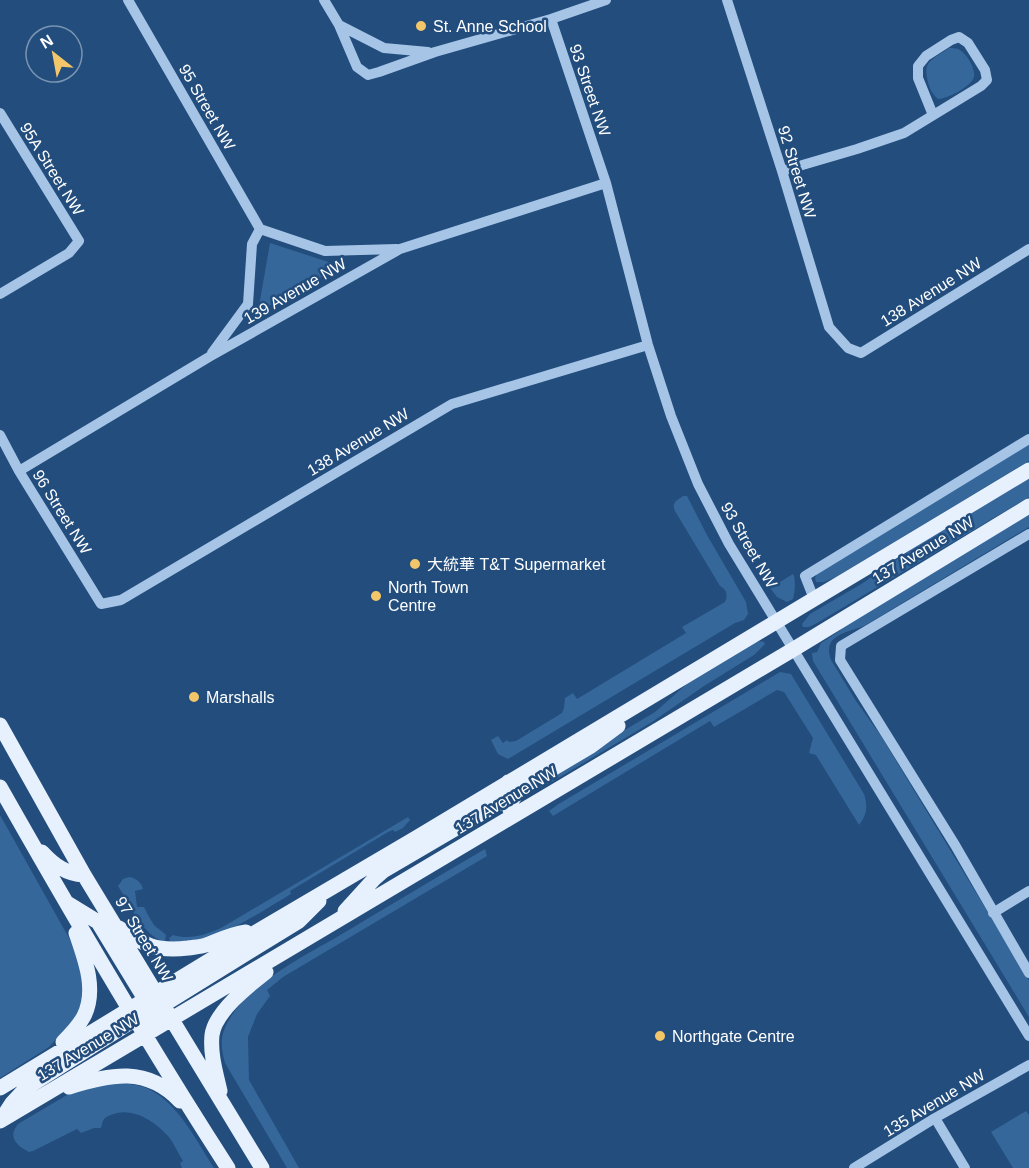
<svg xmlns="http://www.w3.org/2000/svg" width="1029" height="1168" viewBox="0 0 1029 1168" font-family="Helvetica,'Noto Sans SC',sans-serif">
<rect width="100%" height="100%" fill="#224d7d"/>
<path fill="#35679b" d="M949,48C952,48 956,48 958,49C966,52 976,69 974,77C972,86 947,99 938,99C932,93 930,90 928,82C922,60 933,60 949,48Z
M270,243L341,266L258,312Z
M1029,444V461L834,578L824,582H816L815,578L817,574Z
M1029,477V497L817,623L809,627H803L802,624L810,614L863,583L923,541Z
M683,496H687L707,535L746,602L748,614L744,620L735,623L508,759L498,754L491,740L498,736L503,743L507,740L509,742L516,741L562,713L564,708L565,698L573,693L577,699L686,633L682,627L725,602C728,595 727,590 720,586L675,511C671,503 677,500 683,496Z
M1029,513V527L864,626C846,633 822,635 831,660L856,701L881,736L1029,980V1017L813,661L812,653L817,652L821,643L841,630L839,627Z
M793,574C796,578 795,593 793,599L787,602L777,597L770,588Z
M760,641L764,642L765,644L754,655L704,686L652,722L550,783L542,787L530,789L531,786L655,712L688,683L751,644Z
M780,672L791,674L864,794C868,806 867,815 859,825L816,755L809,753L813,738L784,692L777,690L714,727L710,721L553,816L549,811L557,805Z
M0,815L78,954L84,999L79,1014L49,1047L0,1078Z
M408,817L410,820L403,828L395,832L393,830L388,832L290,891L291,894C264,910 236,929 205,939C195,942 183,943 172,946L169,938L173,935C190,940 205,935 221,928Z
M485,849L487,856L283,977L267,990L270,996L257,1014L248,1037L249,1080L299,1168H287L225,1063C219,1041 221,1031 234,1012C258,978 308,954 342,934C390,905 437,877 485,849Z
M129,877C136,878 141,882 143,889L135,891L137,907H144C147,913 150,919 154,925C158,929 162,931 166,935L165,942C143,936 130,905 118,886L123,879Z
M111,1081C122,1083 133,1084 144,1087C177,1100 195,1139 214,1168H182L180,1163L183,1161C178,1153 174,1143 168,1136C155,1122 136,1109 117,1113C113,1114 107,1116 104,1119C102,1122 102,1125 101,1128H94L81,1133L77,1129L33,1151L29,1152C17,1146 7,1137 18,1124L72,1092Z
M1026,1111L1029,1115V1168H1013L991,1132Z"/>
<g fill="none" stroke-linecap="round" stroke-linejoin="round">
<path stroke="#a6c5e6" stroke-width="10" d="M128,0L260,229L325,251L397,249
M324,0L339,25L357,67L368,75L379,72L435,52L551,19L606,0
M727,0L782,171L829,327L848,348L861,353L1029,249
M551,19L606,183L648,345L671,416L698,484L729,544L1029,1036
M339,25L384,48L428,52
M0,113L79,241L69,253L0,294
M782,171L857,149L904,133L981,86L987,80L985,70L968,43L959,37L951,40L926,56L918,66V78L933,115
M212,353L248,304L252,244L260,229
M0,435L19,471L101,604L121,600L452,404L648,345
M19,471L209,357L400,249L606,183
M1029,534L841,646L840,660L955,845L1029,973
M814,599L805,576L1029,439
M993,913L1029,891
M935,1118L965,1168
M854,1168L935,1118L1029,1065"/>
<path stroke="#e7f0fd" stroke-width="15" d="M0,725L84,875L262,1168
M0,787C73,916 148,1044 228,1168
M510,810C509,801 516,794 522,787L591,746L618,726
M42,852C54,865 66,874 84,875
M67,903L98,922L145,999L150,1006
M345,911L375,878L383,871L499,803L506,794L508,782
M119,928C144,945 156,952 188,948C194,947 200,947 206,945C219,940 232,934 246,932
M145,1034L152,1018L163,1005L299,921L319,901
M63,1042C70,1035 79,1026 84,1016C97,990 85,959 76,933
M69,1087C110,1074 147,1066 180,1101
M0,1088L258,931L416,838L1029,470
M220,1091C216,1073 210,1054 212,1035C215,1012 248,986 266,972
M3,1117L12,1103L25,1089L142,1015
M0,1121L794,649L1029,506"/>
</g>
<g fill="#f2c669" stroke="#224d7d" stroke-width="2">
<circle cx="421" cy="26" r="6"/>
<circle cx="415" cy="564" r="6"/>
<circle cx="376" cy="596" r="6"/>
<circle cx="194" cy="697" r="6"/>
<circle cx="660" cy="1036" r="6"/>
</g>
<g text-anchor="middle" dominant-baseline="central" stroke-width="5" stroke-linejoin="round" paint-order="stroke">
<g font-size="16" fill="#fff" stroke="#224d7d" text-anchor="start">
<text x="433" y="26">St. Anne School</text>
<text x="427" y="564">大統華 T&amp;T Supermarket</text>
<text x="388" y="587">North Town<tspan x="388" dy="18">Centre</tspan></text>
<text x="206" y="697">Marshalls</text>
<text x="672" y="1036">Northgate Centre</text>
</g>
<g font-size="16" fill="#fff" stroke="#224d7d">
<text transform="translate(590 90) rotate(71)">93 Street NW</text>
<text transform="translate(207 107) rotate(60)">95 Street NW</text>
<text transform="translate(52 169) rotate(58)">95A Street NW</text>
<text transform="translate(797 172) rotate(73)">92 Street NW</text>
<text transform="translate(295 291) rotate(-30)">139 Avenue NW</text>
<text transform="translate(931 292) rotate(-32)">138 Avenue NW</text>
<text transform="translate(358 442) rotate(-31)">138 Avenue NW</text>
<text transform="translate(62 512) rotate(58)">96 Street NW</text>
<text transform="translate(749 545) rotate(60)">93 Street NW</text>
<text transform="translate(923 550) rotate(-31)">137 Avenue NW</text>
<text transform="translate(506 800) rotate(-31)">137 Avenue NW</text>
<text transform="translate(144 939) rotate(59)">97 Street NW</text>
<text transform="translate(88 1047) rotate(-31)">137 Avenue NW</text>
<text transform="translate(934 1103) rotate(-31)">135 Avenue NW</text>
</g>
</g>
<g transform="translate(54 54) rotate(329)"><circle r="28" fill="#224d7d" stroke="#7a94b1" stroke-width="1.5"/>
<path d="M0-4.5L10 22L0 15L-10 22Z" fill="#f2c669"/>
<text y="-9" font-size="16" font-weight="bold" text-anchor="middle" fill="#ffffff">N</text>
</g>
</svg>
